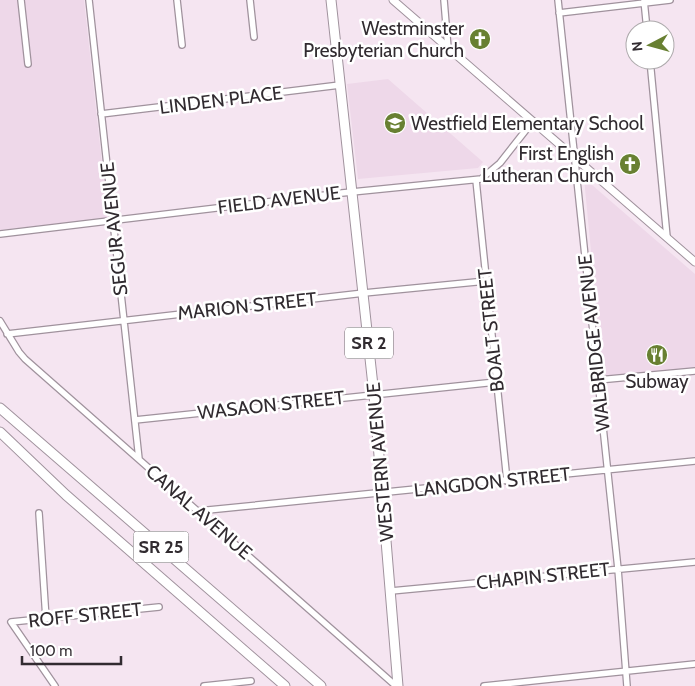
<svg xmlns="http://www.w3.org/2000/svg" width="695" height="686" viewBox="0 0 695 686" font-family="Cabin,sans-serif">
<rect width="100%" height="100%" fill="#f5e5f1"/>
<path fill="#eed8e9" d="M0,0H84L108,218L0,230Z
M388,79L483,162L478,168L358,179L347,84Z
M584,178L695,274V368L603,377Z"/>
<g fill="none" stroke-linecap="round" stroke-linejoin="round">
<g stroke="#a0929d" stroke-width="8">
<path id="minor" d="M21,0L28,64
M89,0L139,459
M177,0L182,45
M250,0L254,37
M444,0L448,48
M558,0L618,569L627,686
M644,0L647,30
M559,13L670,0
M650,60L667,237
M101,114L340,85
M476,180L507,481
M0,234L342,193L481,179L500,163L533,121
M0,321L19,352L25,359L396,686
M7,334L364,293L486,281
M598,380L695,371
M135,420L496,382
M198,511L695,461
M39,513L46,619
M391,591L695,562
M55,686L11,622L159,607
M204,686L251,681
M484,686L695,664"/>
</g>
<g stroke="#a0929d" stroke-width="9">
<path id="tertiary" d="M393,0L695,262"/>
</g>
<g stroke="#a0929d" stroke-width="11">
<path id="primary" d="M331,0L374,395L398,686"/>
</g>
<g stroke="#a0929d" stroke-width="11">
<path id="trunk" d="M0,408L321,686
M0,432L66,495L285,686"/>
</g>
<use href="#minor" stroke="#fff" stroke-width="5.5"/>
<use href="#tertiary" stroke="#fff" stroke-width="7"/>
<use href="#primary" stroke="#fff" stroke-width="9"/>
<use href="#trunk" stroke="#fff" stroke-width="9"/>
</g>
<defs>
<g id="church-disc" transform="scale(1.125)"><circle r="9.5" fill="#688032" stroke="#fff"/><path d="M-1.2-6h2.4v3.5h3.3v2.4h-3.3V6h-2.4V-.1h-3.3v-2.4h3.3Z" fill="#fff"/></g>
<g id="school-disc" transform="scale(1.125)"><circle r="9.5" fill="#688032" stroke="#fff"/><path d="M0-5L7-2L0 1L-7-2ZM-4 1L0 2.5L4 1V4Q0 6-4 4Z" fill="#fff"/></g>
<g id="restaurant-disc" transform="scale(1.125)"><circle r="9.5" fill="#688032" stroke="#fff"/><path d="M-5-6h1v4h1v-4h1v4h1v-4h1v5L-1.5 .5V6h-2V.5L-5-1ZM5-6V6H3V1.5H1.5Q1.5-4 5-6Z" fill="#fff"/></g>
</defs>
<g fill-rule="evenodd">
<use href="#church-disc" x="480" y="39"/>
<use href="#school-disc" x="395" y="123"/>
<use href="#church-disc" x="630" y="164"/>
<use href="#restaurant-disc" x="657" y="355"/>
</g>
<g text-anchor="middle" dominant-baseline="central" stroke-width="5" stroke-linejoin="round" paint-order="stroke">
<g fill="#fff" stroke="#6f6b6e" stroke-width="1">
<rect x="345" y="327.5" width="48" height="31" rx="4"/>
<rect x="133.5" y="531.5" width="55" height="31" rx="4"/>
</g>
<g font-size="18" font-weight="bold" fill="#312b30">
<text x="369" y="343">SR 2</text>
<text x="161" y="547">SR 25</text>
</g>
<g font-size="19" fill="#312b30" stroke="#fff" text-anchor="end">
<text x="464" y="28">Westminster<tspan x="464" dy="22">Presbyterian Church</tspan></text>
<text x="411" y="123" text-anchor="start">Westfield Elementary School</text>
<text x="614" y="153">First English<tspan x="614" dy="22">Lutheran Church</tspan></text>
<text x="657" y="381" text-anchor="middle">Subway</text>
</g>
<g font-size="19" fill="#312b30" stroke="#fff">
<text transform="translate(221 100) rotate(-7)">LINDEN PLACE</text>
<text transform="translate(279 200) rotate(-7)">FIELD AVENUE</text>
<text transform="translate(114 229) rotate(-96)">SEGUR AVENUE</text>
<text transform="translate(247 306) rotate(-6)">MARION STREET</text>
<text transform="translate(491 330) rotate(-96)">BOALT STREET</text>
<text transform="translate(594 343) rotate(-96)">WALBRIDGE AVENUE</text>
<text transform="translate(271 405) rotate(-6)">WASAON STREET</text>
<text transform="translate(380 462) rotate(-95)">WESTERN AVENUE</text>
<text transform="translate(492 482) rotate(-6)">LANGDON STREET</text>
<text transform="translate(199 512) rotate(41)">CANAL AVENUE</text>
<text transform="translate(543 576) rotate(-6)">CHAPIN STREET</text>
<text transform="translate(85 615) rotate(-6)">ROFF STREET</text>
</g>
</g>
<g transform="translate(650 45) rotate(264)"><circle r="24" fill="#ffffff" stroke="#adaaac"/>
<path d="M0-4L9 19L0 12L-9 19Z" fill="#688032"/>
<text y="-8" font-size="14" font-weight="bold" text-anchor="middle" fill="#312b30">N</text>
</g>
<path d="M22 656v8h99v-8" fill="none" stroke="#312b30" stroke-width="2.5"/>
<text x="30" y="656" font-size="15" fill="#312b30" stroke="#ffffff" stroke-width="4" paint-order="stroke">100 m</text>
</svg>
